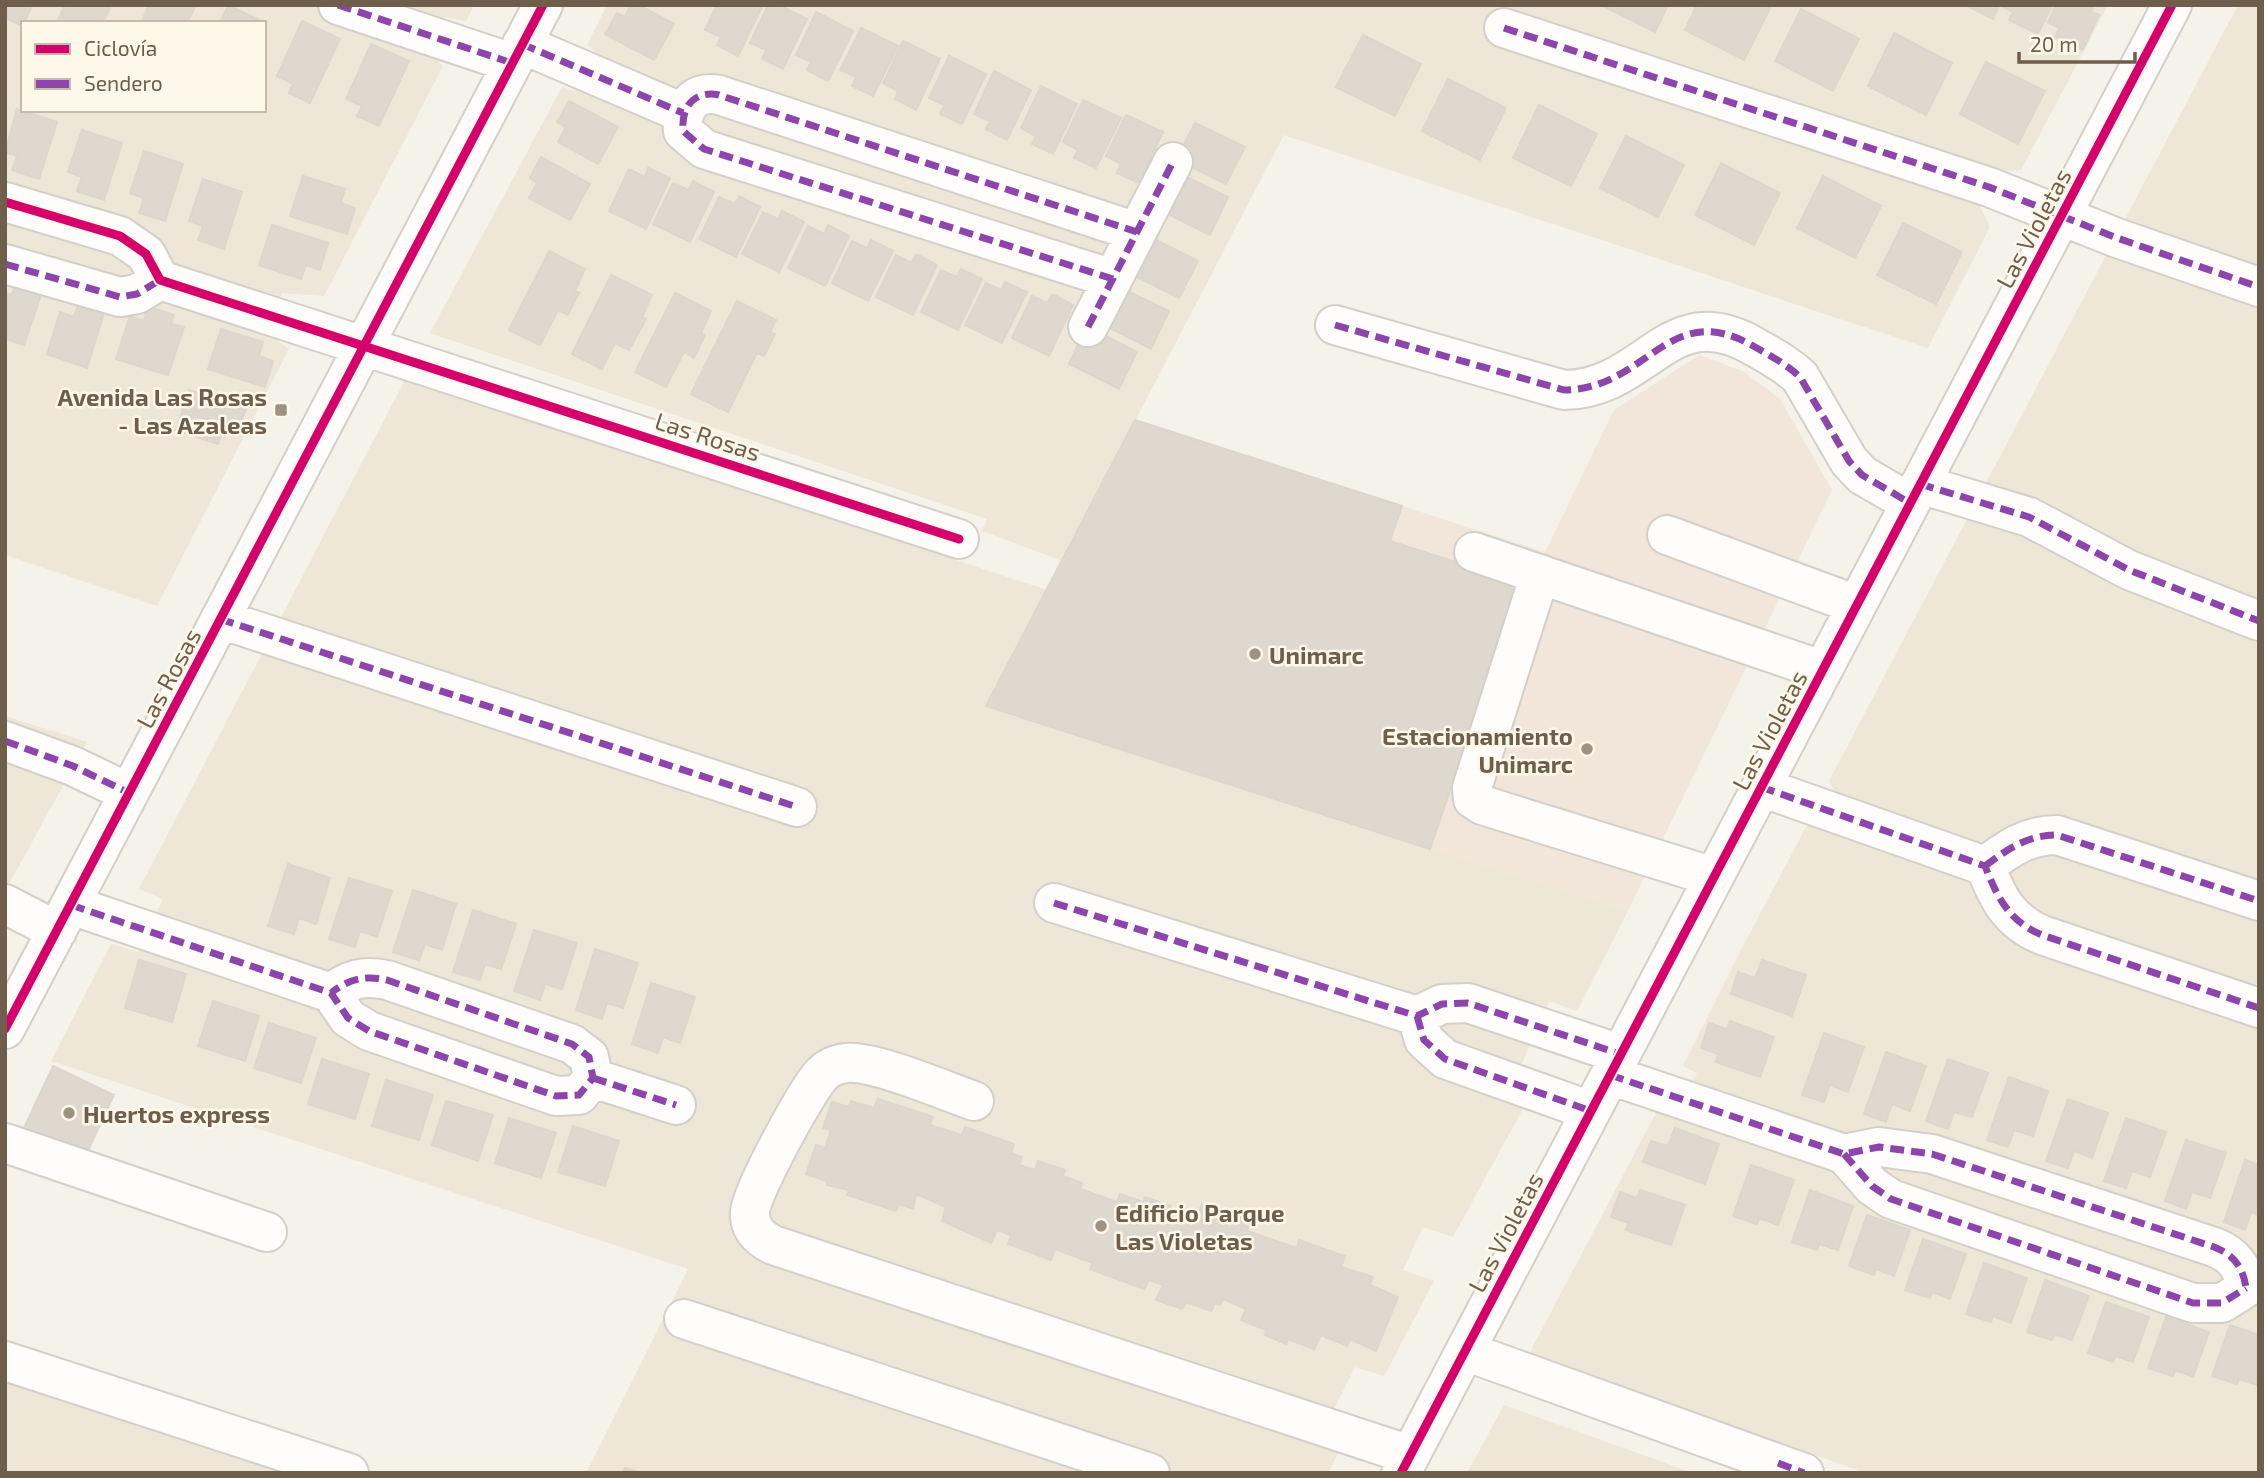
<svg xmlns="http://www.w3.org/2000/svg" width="2264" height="1478" viewBox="0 0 2264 1478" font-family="'Exo 2',sans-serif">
<rect width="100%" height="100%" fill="#f5f2e9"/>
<path fill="#eee6d7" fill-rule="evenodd" d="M5,5H474L466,21L445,17L434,37L428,52L443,66L324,296L282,293L264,331L289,349L157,606L5,555ZM23,23H264V110H23Z
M607,5H2108L2021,170L1997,171L1980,207L1990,227L1928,348L1284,135L1062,561L982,531L987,519L430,333L562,87L574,91L595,51L587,45Z
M2238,5H2259V1473H1866L1529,1354L1657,1111L1685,1100L1697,1073L1683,1066L1742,948L1807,825L1824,820L1836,793L1829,781Z
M406,378L1047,590L986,706L1628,911L1577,1011L1549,1001L1513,1085L1525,1105L1453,1237L1423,1227L1403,1270L1434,1281L1384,1376L1355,1367L1325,1427L1341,1447L1328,1473H586L688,1269L51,1061L111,944L139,952L163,899L139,889Z
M5,716L87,742L9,884L5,883Z
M5,1381L294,1473H5Z
M1504,1405L1693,1473H1467Z"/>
<path fill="#f2e6da" d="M1699,355L1743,371L1780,399L1832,490L1628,911L986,707L1135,420L1545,552L1614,410Z"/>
<path fill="#ded8cf" stroke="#ddd6cc" stroke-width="2" d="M5,5H32L23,26L5,18Z
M65,5H111L103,23H63L58,20Z
M149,5H196L187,23H141Z
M228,5L266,23L264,27V23H220Z
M631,5H639L674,24L654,60L605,34L617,13L625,17Z
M717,5H763L738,56L717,45L721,37L705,30Z
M768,5H779L807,19L783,69L762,59L766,50L750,43Z
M1601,5H1668L1655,32Z
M1697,5H1764L1770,8L1744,60L1685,30Z
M1966,5H1999L1993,19Z
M2052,5L2038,34L2009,20L2013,12L2001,6Z
M2056,5H2094L2091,12L2099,15L2083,50L2055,37L2059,28L2048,22Z
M1801,9L1859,39L1833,91L1775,61Z
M816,12L853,31L828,81L807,70L811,62L796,55Z
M302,21L340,39L310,103L289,93L293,84L277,76Z
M861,28L898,46L873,96L852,86L856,77L840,70Z
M1894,33L1952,63L1926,115L1868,86Z
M1363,35L1421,64L1395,116L1336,87Z
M903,41L940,59L916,110L895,99L898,91L883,83Z
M371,44L409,61L379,126L357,116L362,106L346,99Z
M949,56L986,74L962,124L940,114L944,105L929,98Z
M1986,62L2045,91L2018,144L1960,114Z
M994,71L1031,90L1007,140L986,129L990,121L974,114Z
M1448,79L1506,108L1480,160L1422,131Z
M1041,86L1077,104L1053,154L1032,144L1036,136L1021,128Z
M1083,100L1121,118L1096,168L1074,158L1078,150L1063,142Z
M569,101L618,127L598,164L558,142L566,127L557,122Z
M1539,105L1597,134L1571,186L1513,158Z
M17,109L57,122L39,179L12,170L17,156L5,152Z
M1126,115L1163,132L1139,183L1117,173L1121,164L1106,156Z
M1195,123L1245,147L1226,184L1185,164L1192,148L1184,144Z
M82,130L122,143L104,200L77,191L82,177L68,172Z
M1626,136L1684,165L1658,217L1600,188Z
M144,151L183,164L165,221L139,213L144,198L130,193Z
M541,157L590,184L570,220L529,198L537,183L530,178Z
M1721,163L1780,193L1754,245L1695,215Z
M648,168L670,178L646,229L609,211L629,169L645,177Z
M1178,173L1228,197L1210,235L1168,214L1176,199Z
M303,176L345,189L341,203L355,208L347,234L290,216Z
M1823,176L1881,206L1855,258L1797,228Z
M203,179L242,192L224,249L198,240L203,226L189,221Z
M693,181L714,192L690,242L653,224L673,183L689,190Z
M739,196L760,207L736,257L699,239L719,197L735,204Z
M782,211L804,222L779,272L742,254L763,212L778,219Z
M1903,223L1962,252L1936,304L1877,275Z
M272,225L328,243L320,270L306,265L301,279L259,265Z
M828,225L849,236L825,286L788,268L808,226L824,234Z
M871,240L893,251L868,301L832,283L852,241L867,248Z
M1156,240L1198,261L1179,298L1129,273L1140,251L1148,256Z
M549,251L585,269L575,291L579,293L568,315L558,310L540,345L509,330Z
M916,254L937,265L913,315L876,297L896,255L911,263Z
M961,269L982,279L958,330L921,312L941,270L957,277Z
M611,275L652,295L642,317L646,319L629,350L615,343L602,369L572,354Z
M16,280L43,289L24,345L5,339V293L12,295Z
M1005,282L1027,292L1002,343L965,325L986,283L1001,290Z
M1127,291L1169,311L1151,349L1100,323Z
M675,293L711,311L701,333L705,335L694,358L684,352L666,387L635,372Z
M1052,294L1073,305L1049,356L1012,338L1032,296L1047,303Z
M737,301L776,320L770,332L775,334L764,356L757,353L728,412L691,394Z
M79,302L105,310L87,368L47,354L60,312L74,317Z
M148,306L174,315L171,324L184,327L168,375L116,359L130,316L144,321Z
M221,329L263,342L259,356L273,361L265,387L208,369Z
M1096,331L1137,352L1119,389L1069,364L1079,342L1088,347Z
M189,390L246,408L237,434L223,430L218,444L176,430Z
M1135,420L1402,506L1390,541L1509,579L1515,601L1430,849L986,706Z
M288,864L330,878L316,924L299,918L294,934L268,926Z
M349,878L392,891L377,937L360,931L355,947L329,939Z
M413,890L456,904L442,950L425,944L419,960L393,952Z
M473,910L516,924L501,969L485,964L480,980L453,972Z
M534,930L577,943L562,989L545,984L540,1000L514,991Z
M595,949L638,963L623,1008L607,1003L602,1019L576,1010Z
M139,960L186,974L172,1022L125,1008Z
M1762,960L1806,975L1792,1016L1731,994L1738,972L1755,978Z
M651,983L695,997L680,1043L663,1037L658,1053L632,1044Z
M213,1001L259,1016L245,1061L198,1046Z
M1730,1021L1774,1037L1760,1077L1716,1062L1718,1054L1701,1048L1709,1023L1727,1029Z
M269,1023L316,1038L301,1083L254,1068Z
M1824,1033L1864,1047L1848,1092L1830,1085L1824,1102L1802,1095Z
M1886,1052L1926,1066L1910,1111L1892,1104L1886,1122L1864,1114Z
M322,1059L369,1074L355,1119L308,1104Z
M1948,1059L1988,1073L1972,1117L1954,1112L1948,1129L1926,1121Z
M53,1066L114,1095L84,1159L23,1130Z
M2009,1077L2048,1091L2033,1136L2014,1130L2008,1147L1987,1140Z
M386,1080L433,1095L419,1140L372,1126Z
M878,1099L933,1117L930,1125L962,1135L965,1127L1014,1144L1011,1153L1022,1157L1019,1165L1035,1170L1038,1161L1065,1170L1063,1176L1082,1183L1080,1189L1117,1202L1120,1194L1143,1202L1145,1197L1171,1206L1168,1214L1183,1220L1187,1209L1199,1213L1202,1204L1251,1221L1247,1231L1297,1248L1299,1240L1345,1256L1341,1267L1373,1277L1370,1285L1398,1297L1376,1351L1350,1339L1347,1346L1321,1335L1314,1349L1288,1339L1286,1344L1265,1335L1266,1330L1241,1320L1246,1309L1223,1299L1220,1305L1215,1303L1211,1311L1186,1302L1182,1309L1156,1300L1163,1285L1149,1280L1144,1289L1090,1269L1093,1263L1055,1249L1051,1260L1008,1244L1011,1235L997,1230L991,1243L942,1221L946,1207L916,1194L913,1209L899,1204L896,1211L847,1195L849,1190L827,1185V1181L806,1174L816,1145L825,1148L831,1130L823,1128L832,1102L849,1107L851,1101L874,1108Z
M2068,1099L2108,1113L2092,1158L2074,1151L2068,1168L2046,1161Z
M446,1101L493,1115L478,1161L432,1145Z
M509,1118L556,1133L541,1178L495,1163Z
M2126,1118L2166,1132L2150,1177L2132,1171L2126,1188L2104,1181Z
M573,1126L619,1141L605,1186L558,1172Z
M1675,1128L1719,1144L1705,1184L1643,1162L1651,1141L1668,1146Z
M2186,1140L2226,1153L2210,1198L2192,1192L2186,1209L2165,1201Z
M2245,1160L2259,1165V1215L2251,1212L2245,1230L2224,1222Z
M1751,1165L1794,1180L1778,1225L1759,1218L1757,1224L1733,1216Z
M1640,1190L1685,1205L1671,1245L1626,1230L1628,1223L1611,1217L1620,1192L1637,1198Z
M1810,1190L1853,1206L1838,1250L1819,1244L1817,1250L1792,1242Z
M1867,1215L1910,1230L1894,1276L1876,1269L1874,1275L1849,1266Z
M1923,1239L1966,1254L1950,1299L1932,1292L1930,1298L1905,1290Z
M1984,1263L2027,1278L2011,1323L1993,1316L1991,1322L1966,1314Z
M2045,1280L2089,1296L2072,1340L2054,1334L2052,1340L2027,1332Z
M2106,1302L2149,1317L2133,1362L2115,1356L2113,1362L2088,1353Z
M2166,1317L2209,1332L2193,1377L2175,1370L2173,1376L2148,1368Z
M2230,1325L2259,1335L2257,1385L2239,1379L2237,1384L2212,1376Z
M625,1468L642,1473H623Z"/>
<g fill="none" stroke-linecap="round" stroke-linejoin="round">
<g stroke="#d4cfc8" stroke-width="42">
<path id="minor" d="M338,5L512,63
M1504,28L1989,187L2117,238L2259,287
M522,44L683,113
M5,202L120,236L146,254L160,280L959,539
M5,264L120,297L137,294L160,280
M1113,279L704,149L683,131C681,107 694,90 719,95L1137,232
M1335,325L1564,390C1649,389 1668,296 1755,347C1771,356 1786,364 1800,377L1849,461L1862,475L1910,503
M1088,327L1173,162
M1920,484L2029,517L2129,570L2259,621
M1667,535L1857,605
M1474,552L1822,670
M1540,574L1472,788L1473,799L1482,805L1714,877
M220,619L797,807
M5,741L73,766L129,793
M1761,787L1985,866C1998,899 2009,921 2042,935L2259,1008
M1985,866C2008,849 2027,835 2057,835L2259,901
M1054,903L1417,1016L1442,1004L1468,1003L1620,1054
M5,904L57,931
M71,905L331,993L348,1018L369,1031L556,1096L579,1095L593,1078L589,1057L572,1044L387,980C364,975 349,979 331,993
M1417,1016L1424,1040L1445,1059L1591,1111
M5,1029L543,5
M1610,1075L1844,1154L1879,1147L1932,1154L2214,1247C2234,1255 2243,1267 2246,1288
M593,1078L676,1105
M974,1101C945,1091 874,1060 846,1063C837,1064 828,1068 822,1074C808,1088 750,1194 750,1212C749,1228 759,1238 773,1245L1410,1455
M5,1143L267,1232
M1844,1154L1872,1186L1891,1199L2193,1303H2222L2246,1288
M684,1319L1150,1473
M1465,1351L1804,1473
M5,1361L349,1473
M1401,1473L2172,5"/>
</g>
<use href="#minor" stroke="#fefdfc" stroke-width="38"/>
<path stroke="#8e44ad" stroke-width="7" stroke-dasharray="14 7" stroke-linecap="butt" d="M338,5L512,63
M1504,28L1989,187L2117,238L2259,287
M522,44L683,113
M5,264L120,297L137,294L160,280
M1113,279L704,149L683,131C681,107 694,90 719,95L1137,232
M1335,325L1564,390C1649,389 1668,296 1755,347C1771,356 1786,364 1800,377L1849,461L1862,475L1910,503
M1088,327L1173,162
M1920,484L2029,517L2129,570L2259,621
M220,619L797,807
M5,741L73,766L129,793
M1761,787L1985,866C1998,899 2009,921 2042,935L2259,1008
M1985,866C2008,849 2027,835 2057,835L2259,901
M1054,903L1417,1016L1442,1004L1468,1003L1620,1054
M71,905L331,993L348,1018L369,1031L556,1096L579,1095L593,1078L589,1057L572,1044L387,980C364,975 349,979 331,993
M1417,1016L1424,1040L1445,1059L1591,1111
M1610,1075L1844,1154L1879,1147L1932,1154L2214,1247C2234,1255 2243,1267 2246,1288
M593,1078L676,1105
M1844,1154L1872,1186L1891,1199L2193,1303H2222L2246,1288
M1778,1463L1804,1473"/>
<g stroke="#fdf8ea" stroke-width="13">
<path id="cycleway" d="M5,202L120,236L146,254L160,280L959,539
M5,1029L543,5
M1401,1473L2172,5"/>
</g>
<use href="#cycleway" stroke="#d6006c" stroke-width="9"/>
</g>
<g fill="#9f9283" stroke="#fdf8ea" stroke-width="2.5">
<rect x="274" y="403" width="14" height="14" rx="3.5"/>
<circle cx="1255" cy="654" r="7"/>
<circle cx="1587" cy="749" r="7"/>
<circle cx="69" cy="1113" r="7"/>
<circle cx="1101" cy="1226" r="7"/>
</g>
<g text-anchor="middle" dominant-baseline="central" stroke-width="5" stroke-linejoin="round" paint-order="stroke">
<g font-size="24" fill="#705e4c" stroke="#fdf8ea">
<text transform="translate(2033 228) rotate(-62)">Las Violetas</text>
<text transform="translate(708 436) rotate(18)">Las Rosas</text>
<text transform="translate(168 678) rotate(-62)">Las Rosas</text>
<text transform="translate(1769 730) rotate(-62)">Las Violetas</text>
<text transform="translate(1505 1232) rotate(-62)">Las Violetas</text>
</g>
<g font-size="24" font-weight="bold" fill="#705e4c" stroke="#fdf8ea" text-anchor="start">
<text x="267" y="396" text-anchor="end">Avenida Las Rosas<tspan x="267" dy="28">- Las Azaleas</tspan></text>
<text x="1269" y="654">Unimarc</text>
<text x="1573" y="735" text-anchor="end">Estacionamiento<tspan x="1573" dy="28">Unimarc</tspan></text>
<text x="83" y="1113">Huertos express</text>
<text x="1115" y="1212">Edificio Parque<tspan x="1115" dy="28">Las Violetas</tspan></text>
</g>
</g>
<rect width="2264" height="1478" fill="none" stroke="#705e4c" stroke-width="14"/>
<rect x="21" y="21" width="245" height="91" fill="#fdf8ea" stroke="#c5baab" stroke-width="2"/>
<rect x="35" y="44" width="35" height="10" fill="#d6006c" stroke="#c5baab" stroke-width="2"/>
<text x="84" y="56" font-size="21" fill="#705e4c">Ciclovía</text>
<rect x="35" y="79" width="35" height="10" fill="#8e44ad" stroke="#c5baab" stroke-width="2"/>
<text x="84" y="91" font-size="21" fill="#705e4c">Sendero</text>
<path d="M2019 52v10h116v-10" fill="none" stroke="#705e4c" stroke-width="3.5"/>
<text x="2030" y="52" font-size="21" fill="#705e4c" stroke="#fdf8ea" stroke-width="5" paint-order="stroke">20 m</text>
</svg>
